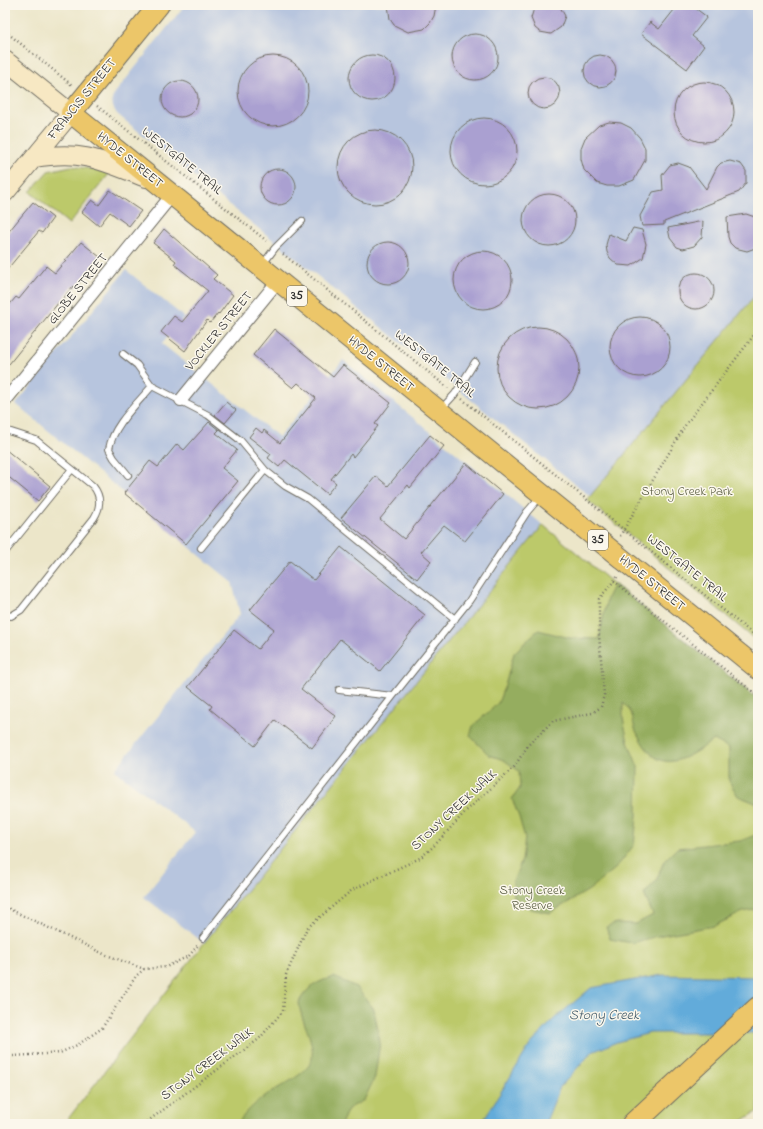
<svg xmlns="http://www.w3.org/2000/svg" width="763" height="1129" viewBox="0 0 763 1129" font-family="'Indie Flower',sans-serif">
<rect width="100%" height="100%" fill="#fbf7ec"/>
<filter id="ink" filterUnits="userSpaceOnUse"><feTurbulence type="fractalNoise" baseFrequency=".025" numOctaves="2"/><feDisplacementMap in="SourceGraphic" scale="8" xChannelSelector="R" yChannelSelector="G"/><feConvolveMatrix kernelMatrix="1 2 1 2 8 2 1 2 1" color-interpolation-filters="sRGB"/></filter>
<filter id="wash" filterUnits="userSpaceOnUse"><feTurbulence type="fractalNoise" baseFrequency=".012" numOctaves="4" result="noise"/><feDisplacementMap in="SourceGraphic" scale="16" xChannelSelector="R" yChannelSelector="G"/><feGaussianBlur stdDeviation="0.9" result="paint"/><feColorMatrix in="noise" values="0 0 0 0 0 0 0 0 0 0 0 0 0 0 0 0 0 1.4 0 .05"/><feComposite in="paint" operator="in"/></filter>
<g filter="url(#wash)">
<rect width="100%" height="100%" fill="#ece6c9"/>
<path fill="#b7c5de" d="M185,5H758V292L590,496L117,114L113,107L112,99L115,93Z
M126,270L184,317L162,344L279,437L343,360L543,525L204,943L144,897L195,832L115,770L240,614L232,582L16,404Z"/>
<path fill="#bcc96a" stroke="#747a4a" d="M71,166L99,170L109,174L69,224L30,192L48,171Z
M758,292V642L587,500Z
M543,525L758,703V1111L737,1124H64L204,943Z"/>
<path fill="#95ad5e" stroke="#606c44" d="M614,584L758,699V804L738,796L729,781V748L714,740C682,761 659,778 637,733C630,720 637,716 623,703V718L628,742L638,767L637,816L634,845L616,868L589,890L550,913L531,909L514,898L513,881L522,860L525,838L519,817L512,799L520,788L519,771L504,760L489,755L470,736L473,726L498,703L506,682L514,653L538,630L570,638L599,639L607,598Z
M758,834V909L743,912L714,926L662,935L632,943L610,939L606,927L616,923L636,924L653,915L644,894L656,881L664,861L677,848L740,841Z
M334,977L356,987L374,1009L380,1042L375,1077L364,1100L348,1109L341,1124H237C245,1113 254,1104 265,1096C277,1087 310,1074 312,1058C315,1039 300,1021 299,1002C307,987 318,981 334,977Z"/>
<path fill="#62abda" stroke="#466b82" d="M662,975L758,977V1033H650L617,1042L592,1052L560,1087L545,1124H481L530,1045L554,1019L591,988Z"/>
<g id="blocks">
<path fill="#aaa0d1" d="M388,5H436L434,16L430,23L424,29L408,32L394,25L390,19Z
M535,5H559L565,16L561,27L551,34L540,32L535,28L531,18Z
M678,5H691L707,17L692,36L704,46L687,69L641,34L650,22L659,29Z
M452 57a23 23 0 1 1 46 0a23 23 0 1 1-46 0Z
M349 78a23 23 0 1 1 46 0a23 23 0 1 1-46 0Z
M584 71a16 16 0 1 1 32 0a16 16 0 1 1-32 0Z
M238 91a35 35 0 1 1 70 0a35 35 0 1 1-70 0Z
M528 93a16 16 0 1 1 32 0a16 16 0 1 1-32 0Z
M162 99a18 18 0 1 1 36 0a18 18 0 1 1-36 0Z
M674 112a30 30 0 1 1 60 0a30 30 0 1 1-60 0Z
M451 151a33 33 0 1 1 66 0a33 33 0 1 1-66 0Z
M609,122L621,123L631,128L640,138L645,148V160L634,180L619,186H607L597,183L584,170L581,159V148L585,138L599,125Z
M338 167a37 37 0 1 1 74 0a37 37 0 1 1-74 0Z
M730,161L741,164L746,171V183L739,192L664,222V225L642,226L640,216L653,192L663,190L662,175L670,165L678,163L689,167L706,189L717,167L721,163Z
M260 187a18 18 0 1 1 36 0a18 18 0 1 1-36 0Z
M110,190L141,211L129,226L110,212L99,226L82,212L92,200L99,205Z
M523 220a26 26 0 1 1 52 0a26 26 0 1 1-52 0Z
M33,202L53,218L42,233L39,231L5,272V236Z
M746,214L758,218V247L747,251L735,248L730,243L728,237L727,217Z
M703,221L702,237L694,246L683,249L677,247L670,238L668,228Z
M633,228L642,230L646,244L643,258L631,266L618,265L610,258L607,252L606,245L609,234L626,241Z
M164,229L217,275L213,279L233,295L219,314L218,313L210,323L207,320L185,351L161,332L174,316L182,322L208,291L174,264L176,261L153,243Z
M81,242L100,257L75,288L73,286L60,303L59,302L5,369V310L16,297L19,299L46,266L55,273Z
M367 263a21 21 0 1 1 42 0a21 21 0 1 1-42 0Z
M454 280a29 29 0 1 1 58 0a29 29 0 1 1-58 0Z
M678 291a18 18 0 1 1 36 0a18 18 0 1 1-36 0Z
M610 347a30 30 0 1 1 60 0a30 30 0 1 1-60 0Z
M497 368a41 41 0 1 1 82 0a41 41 0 1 1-82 0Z
M274,329L333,377L343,365L391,403L375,424L378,426L353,457L351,454L331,479L336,483L327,494L285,460L279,467L268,458L271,454L249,437L256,428L262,433L264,430L280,443L316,398L298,383L293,388L253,355Z
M226,402L236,410L225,423L215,415Z
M209,422L219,430L216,433L237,450L222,468L238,481L186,544L124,493L150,461L158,467L177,444L184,450Z
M430,435L444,446L410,488L408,485L380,519L404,539L466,463L503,494L465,541L444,525L421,552L431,561L417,579L341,518L376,476L388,486Z
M5,449L50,486L38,501L5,474Z
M341,547L425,615L380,671L340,639L301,689L336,716L312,748L275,720L255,746L210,709L212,706L188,687L234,630L258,649L274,629L250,610L290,561L314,580Z"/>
</g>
</g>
<g filter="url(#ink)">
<use href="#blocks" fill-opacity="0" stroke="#6f6c62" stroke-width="1"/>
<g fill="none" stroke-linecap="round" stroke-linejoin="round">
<g stroke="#6f6c62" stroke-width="8">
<path id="lane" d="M263,264L275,248L302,221
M123,354L137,365L152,386C137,404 113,425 109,449L114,458L128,475
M152,386L208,415L240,440L265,470L285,486L308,499L455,619
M442,408L455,394L475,362
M5,430L36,440L93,486C101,496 101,507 94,518L21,610L11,616L5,614
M201,548L265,470
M5,552L72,469
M339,690L393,696L469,601L527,512L540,497
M203,938L393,696"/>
</g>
<g stroke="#6f6c62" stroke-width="14">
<path id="street" d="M181,400L278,281
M5,401L172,195"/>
</g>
<g stroke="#6f6c62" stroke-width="20">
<path id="secondary" d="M5,60L71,113L5,193
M34,158C83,150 101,160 146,178"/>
</g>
<g stroke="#6f6c62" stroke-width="22">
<path id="primary" d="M159,5L71,113L758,669"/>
</g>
<g stroke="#6f6c62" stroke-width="24">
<path id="highway" d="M633,1124L758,1008"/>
</g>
<path stroke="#6f6c62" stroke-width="2.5" stroke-dasharray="1 3" stroke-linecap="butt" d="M5,31L73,86
M97,106L268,242
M283,254L448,388
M462,399L758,638
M620,536L686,424L758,330
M614,581L758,696
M5,907L104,954L144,969L166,967L189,956L198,945
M13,1056L60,1053L79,1044L102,1028L136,976L144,969
M144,1124L259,1039L283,1011L286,975L307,928L352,890L420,858L433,847L465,812L514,767L529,744L553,721L592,713L601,707L604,695L599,635V599L618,576"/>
<use href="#lane" stroke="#fff" stroke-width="6"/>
<use href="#street" stroke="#fff" stroke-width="12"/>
<use href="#secondary" stroke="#f7e8c3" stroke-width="18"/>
<use href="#primary" stroke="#ecc669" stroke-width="20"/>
<use href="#highway" stroke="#ecc669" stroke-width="22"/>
</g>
</g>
<g text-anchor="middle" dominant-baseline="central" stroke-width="3" stroke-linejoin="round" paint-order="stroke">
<g fill="#fbf7ec" stroke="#696865" stroke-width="1">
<rect x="287" y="286" width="20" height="20" rx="3"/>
<rect x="588" y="530" width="20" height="20" rx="3"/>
</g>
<g font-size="12" font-weight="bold" fill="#2b2b2b">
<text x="297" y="296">35</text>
<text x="598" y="540">35</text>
</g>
<g font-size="13" fill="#2b2b2b" stroke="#fbf7ec">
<text transform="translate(82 99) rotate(-51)">FRANCIS STREET</text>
<text transform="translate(130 160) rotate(39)">HYDE STREET</text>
<text transform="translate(182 161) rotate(39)">WESTGATE TRAIL</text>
<text transform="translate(78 289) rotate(-51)">GLOBE STREET</text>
<text transform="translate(219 331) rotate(-51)">VOCKLER STREET</text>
<text transform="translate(381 364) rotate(39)">HYDE STREET</text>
<text transform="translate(435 364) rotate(39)">WESTGATE TRAIL</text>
<text transform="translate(687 568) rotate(39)">WESTGATE TRAIL</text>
<text transform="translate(652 583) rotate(39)">HYDE STREET</text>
<text transform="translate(454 810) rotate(-43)">STONY CREEK WALK</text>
<text transform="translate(207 1064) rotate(-37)">STONY CREEK WALK</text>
</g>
<g font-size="13" fill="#565a3e" stroke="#fbf7ec">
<text x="687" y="491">Stony Creek Park</text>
<text x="532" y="890">Stony Creek<tspan x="532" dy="15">Reserve</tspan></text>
</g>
<g font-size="14" font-style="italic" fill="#3e5868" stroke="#fbf7ec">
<text x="604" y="1015">Stony Creek</text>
</g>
</g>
<rect width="763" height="1129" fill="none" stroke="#fbf7ec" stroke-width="20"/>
</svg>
